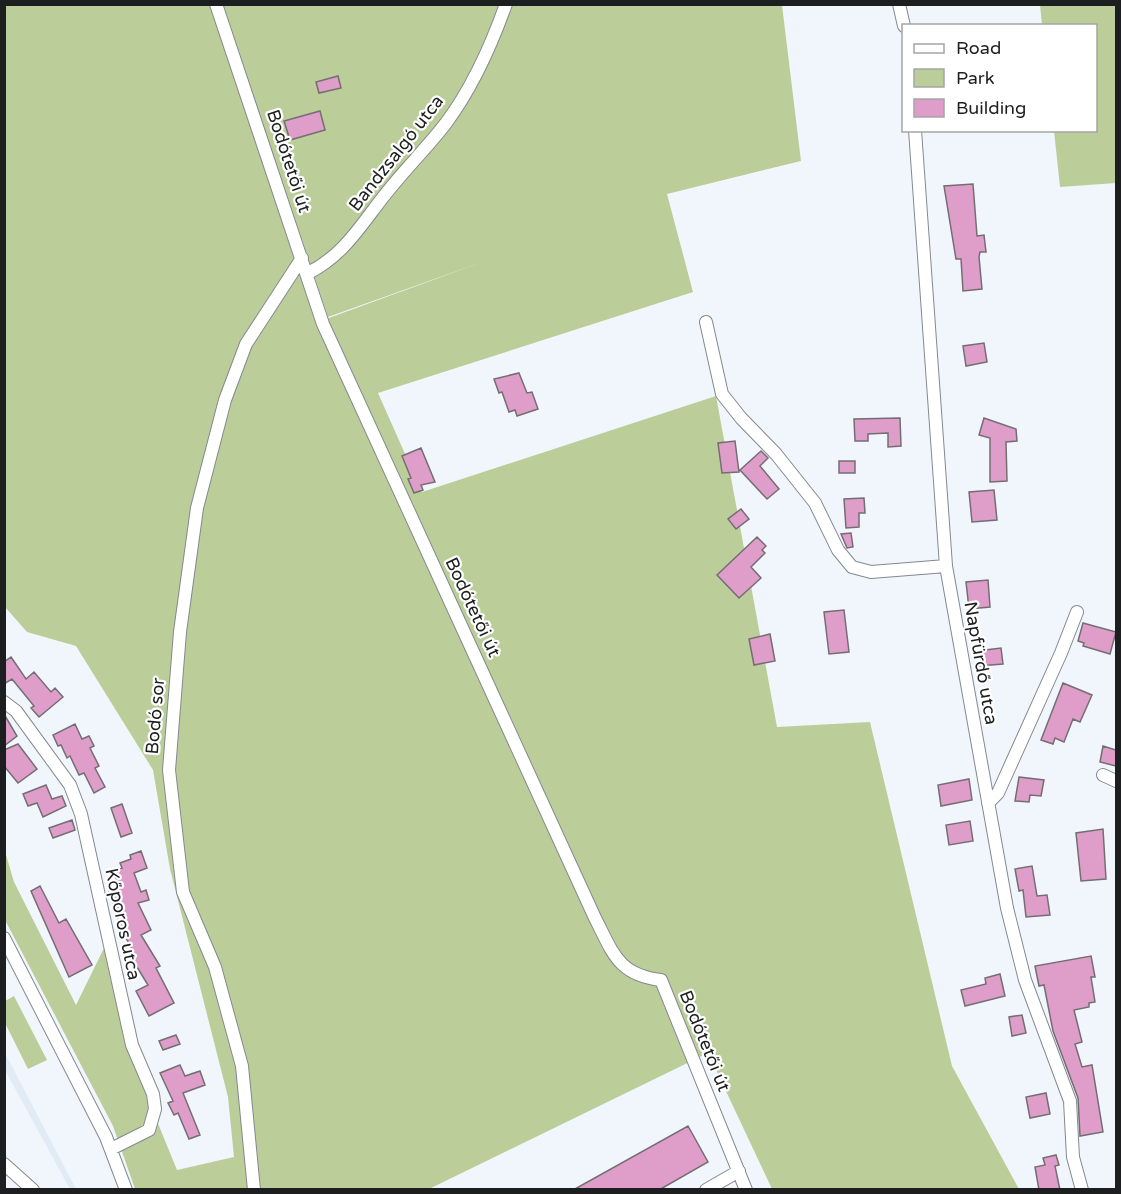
<svg xmlns="http://www.w3.org/2000/svg" width="1121" height="1194" viewBox="0 0 1121 1194" font-family="'Varela Round',sans-serif">
<rect width="100%" height="100%" fill="#f1f6fc"/>
<path fill="#e0ebf6" d="M5,1053L76,1189H70L5,1070Z"/>
<path fill="#bbce99" fill-rule="evenodd" d="M5,5H782L801,161L667,194L693,292L378,393L422,492L716,396L777,727L870,722L952,1066L1019,1189H772L708,1053L429,1189H135L113,1126L5,920L4,848L14,882L76,1005L105,946L137,1072L177,1170L234,1157L228,1097L170,869L153,770L76,646L27,632L5,607ZM226,15L328,317L485,261L326,319Z
M1040,5H1116V183L1060,187L1054,131L1096,130V26L1042,25Z
M14,996L47,1060L28,1069L5,1023V1001Z"/>
<path fill="#df9dc9" stroke="#746e72" stroke-width="1.5" d="M338,76L341,88L319,93L316,82Z
M320,111L325,130L290,140L284,121Z
M973,184L977,236L984,235L986,252H980L979,257L982,289L963,291L961,259H956L944,186Z
M984,343L987,362L966,366L963,346Z
M519,373L527,393L532,392L538,409L517,416L515,410L509,412L502,392L499,393L494,379Z
M900,418L901,446L888,447V433L868,434V441H855L854,419Z
M984,418L1016,429L1017,441L1006,442L1007,481L990,482V438L979,435Z
M735,441L739,472L722,473L718,443Z
M421,448L435,482L421,485L423,490L414,493L408,479L411,478L402,456Z
M761,451L768,458L760,466L779,489L767,499L740,470Z
M839,461H855V473H839Z
M994,490L997,520L972,522L969,492Z
M864,498L865,513H859V527L846,528L844,499Z
M741,509L749,519L736,529L728,519Z
M851,533L853,547L847,548L841,534Z
M757,537L766,546L762,550L765,553L751,567L761,578L739,598L717,575Z
M988,580L990,607L969,609L966,582Z
M844,610L849,652L829,654L824,612Z
M1083,623L1116,632L1110,654L1083,646L1084,643L1078,641Z
M770,634L775,661L754,665L749,639Z
M1001,648L1003,664L979,666L977,651Z
M11,657L26,679L34,672L51,692L55,688L63,697L39,717L31,708L34,706L12,679L4,684V662Z
M1063,683L1092,695L1080,722L1073,719L1064,742L1055,738L1053,744L1041,740Z
M4,714L17,736L4,746Z
M75,724L82,739L89,736L94,746L90,748L99,766L95,768L105,787L94,793L84,773L79,775L70,756L67,758L61,745L58,746L53,735Z
M18,744L37,769L18,783L4,766V750Z
M1103,746L1116,750V766L1100,762Z
M1019,777L1044,780L1041,796L1030,795L1029,802L1015,801Z
M969,779L972,800L941,806L938,785Z
M46,785L52,799L62,796L66,806L43,817L37,803L28,806L23,794Z
M122,804L132,833L121,837L111,808Z
M72,820L75,830L53,838L49,828Z
M970,821L973,841L949,845L946,825Z
M1103,829L1106,879L1081,881L1076,833Z
M141,851L147,868L134,873L141,892L146,890L149,900L138,903L151,930L141,935L160,966L156,968L174,1003L149,1016L136,991L148,985L132,959L136,957L122,930L109,892L119,888L113,871L122,868L120,863L131,859L130,855Z
M1032,866L1037,896L1047,895L1050,915L1026,917L1023,890L1019,891L1015,869Z
M40,886L59,923L66,919L92,965L69,977L31,891Z
M1091,956L1095,977H1091L1095,1002L1089,1003V1007L1074,1010L1082,1042L1075,1044L1082,1067L1092,1065L1103,1132L1080,1136L1078,1098L1053,1031L1044,985L1039,986L1035,966Z
M1000,974L1005,996L965,1006L961,990L986,984L985,978Z
M1022,1015L1026,1033L1012,1036L1009,1017Z
M176,1035L180,1044L163,1050L159,1041Z
M180,1065L185,1076L200,1071L205,1085L183,1093L200,1135L189,1139L178,1113L174,1115L168,1103L173,1101L160,1073Z
M1046,1093L1050,1114L1030,1118L1026,1097Z
M688,1126L708,1162L659,1190H573Z
M1056,1155L1059,1165L1055,1166L1060,1190H1039L1035,1167L1045,1165L1043,1158Z"/>
<g fill="none" stroke-linecap="round" stroke-linejoin="round">
<g stroke="#85898e" stroke-width="14">
<path id="minor" d="M216,4L323,324L595,918C613,953 618,975 661,980L746,1190
M899,4L904,26
M915,130L946,566L1007,908L1025,980L1070,1101L1073,1157L1082,1190
M308,273C343,256 361,225 384,196C404,170 427,148 446,123C473,87 491,46 506,4
M706,322L722,394L741,418L776,454L815,503L838,550L852,567L871,572L946,566
M4,702L16,711L70,785L81,814L132,1045L153,1094L155,1109L149,1130L111,1149
M1103,775L1116,781
M988,803L998,793L1061,653L1077,612
M4,938L106,1137L126,1190
M4,1164L33,1190
M254,1190L242,1066L215,967L183,892L169,770L180,632L197,508L225,400L246,344L302,258
M706,1190L739,1171"/>
</g>
<use href="#minor" stroke="#fff" stroke-width="12"/>
</g>
<g text-anchor="middle" dominant-baseline="central" stroke-width="4.5" stroke-linejoin="round" paint-order="stroke">
<g font-size="18" fill="#1d1e20" stroke="#fff">
<text transform="translate(396 153) rotate(-52)">Bandzsalgó utca</text>
<text transform="translate(289 161) rotate(72)">Bodótetői út</text>
<text transform="translate(473 607) rotate(65)">Bodótetői út</text>
<text transform="translate(981 663) rotate(80)">Napfürdő utca</text>
<text transform="translate(155 716) rotate(-85)">Bodó sor</text>
<text transform="translate(123 924) rotate(78)">Kőporos utca</text>
<text transform="translate(705 1041) rotate(68)">Bodótetői út</text>
</g>
</g>
<rect width="1121" height="1194" fill="none" stroke="#1d1e20" stroke-width="12"/>
<rect x="902" y="24" width="195" height="108" fill="#ffffff" stroke="#a5a5a6" stroke-width="1.5"/>
<rect x="914" y="44" width="30" height="9" fill="#ffffff" stroke="#a5a5a6" stroke-width="1.5"/>
<text x="956" y="54" font-size="18" fill="#1d1e20">Road</text>
<rect x="914" y="69" width="30" height="18" fill="#bbce99" stroke="#a5a5a6" stroke-width="1.5"/>
<text x="956" y="84" font-size="18" fill="#1d1e20">Park</text>
<rect x="914" y="99" width="30" height="18" fill="#df9dc9" stroke="#a5a5a6" stroke-width="1.5"/>
<text x="956" y="114" font-size="18" fill="#1d1e20">Building</text>
</svg>
